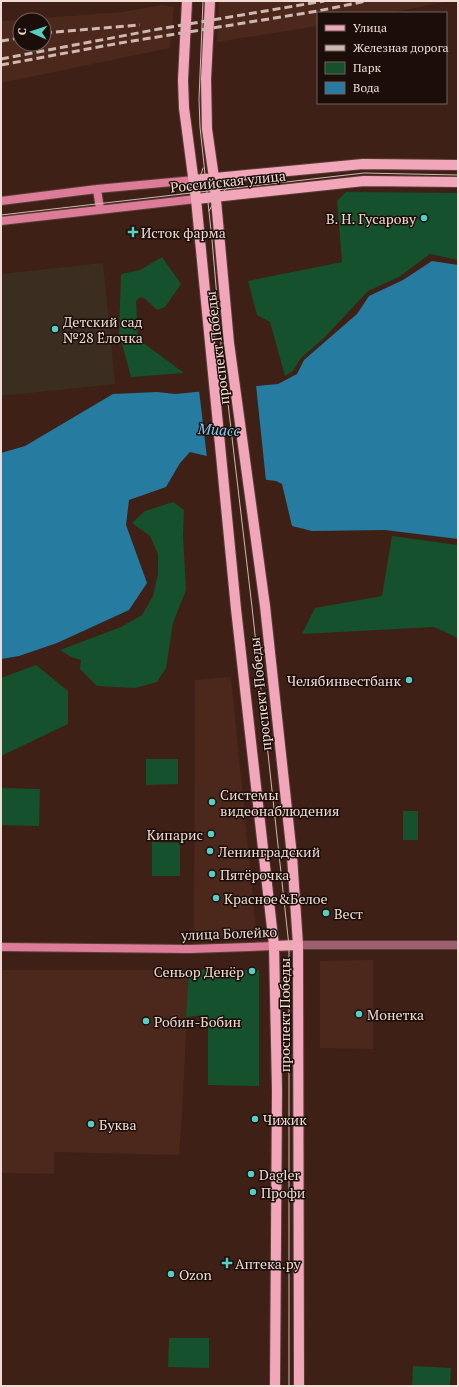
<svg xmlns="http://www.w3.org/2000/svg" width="459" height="1387" viewBox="0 0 459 1387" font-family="'PT Serif',serif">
<rect width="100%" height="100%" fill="#3e2016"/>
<path fill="#4b281b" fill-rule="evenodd" d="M219,1H450L389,13H318V26L217,42Z
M162,5L174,7L170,48L1,83V21L122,12ZM20,20H44V44H20Z
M231,677L257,938L194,939L195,680Z
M373,960V1049L320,1048V961Z
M1,970H189L183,1099L179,1155L54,1152V1174L1,1173Z"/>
<path fill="#3b2e20" d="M103,263L115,384L1,396V274Z"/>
<path fill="#15512c" d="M346,192L458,193V260L430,254L399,277L368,291L324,338L301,358L293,371L285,376L270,322L257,315L248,281L342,262L337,201Z
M162,257L181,284L165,307L157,310L144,298L140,297L136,301L138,339L184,373L131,377L119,333L121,274L140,270Z
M173,502L184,510L183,535L186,590L173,623L166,668L157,682L135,688L97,686L80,669L81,660L71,657L60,650L121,627L142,615L153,596L158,574V554L150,536L132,523L145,511Z
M392,536L458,545V638L434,627L302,634L315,608L382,596Z
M36,665L68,691V724L1,756V678Z
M146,759H178V784L146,785Z
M1,788L40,789L39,826L1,825Z
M403,811H418V840H403Z
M152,842L180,843V876H152Z
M189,970H259V1086L208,1085V1015L186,1017Z
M169,1338H209V1368L168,1367Z
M413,1366L451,1368L450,1386H412Z"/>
<path fill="#257ca0" d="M432,261L458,265V539L385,530L312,531L292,526L282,484L276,481L260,479L215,458L190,452L180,463L166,487L129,500L126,525L147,583L129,610L57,643L19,656L1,659V453L25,446L113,394L157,392L175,394L278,384L297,374L304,360L357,314L369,296L403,280Z"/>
<path fill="#3e2016" d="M256,385L266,481H259L214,460L207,458L199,390Z"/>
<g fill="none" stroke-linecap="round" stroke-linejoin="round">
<g stroke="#5a3e35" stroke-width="10">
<path id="street" d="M298,945H458"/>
</g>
<g stroke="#5a3e35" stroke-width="10">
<path id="secondary" d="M97,189L100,209
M1,201L97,189L194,180
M1,221L196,199
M1,947L190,949L274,946"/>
</g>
<g stroke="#5a3e35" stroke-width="12">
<path id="primary" d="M187,1L183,80L184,108L196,199L236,609L274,946L277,1090L275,1386
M210,1L206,79L207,129L214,178L229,343L265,606L292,856L298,945L299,1386
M194,180L363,164L458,165
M196,199L364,181L458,182
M274,946L298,945"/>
</g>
<use href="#street" stroke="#9c5f70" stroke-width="8"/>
<use href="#secondary" stroke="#dd7c98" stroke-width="8"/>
<use href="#primary" stroke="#f2a6ba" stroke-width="10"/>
<path stroke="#ceb8b1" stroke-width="1" d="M203,1L199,99L200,127L212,240L221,344L252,607L289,946V1386
M181,193C192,187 200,181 203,168
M209,211L216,199L227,188
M1,215L364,173L458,175"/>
<path stroke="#ceb8b1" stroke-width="3" stroke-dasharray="8 4" stroke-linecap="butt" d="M44,33L140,25
M1,41L20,38
M1,59L159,29L324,1
M1,65L120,43L318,11L366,1"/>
</g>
<g fill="#56cec3" stroke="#1b0e0a" stroke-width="1.5">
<circle cx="424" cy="218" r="4"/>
<path d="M131 226h4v4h4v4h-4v4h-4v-4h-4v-4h4z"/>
<circle cx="55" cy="329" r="4"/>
<circle cx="409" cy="680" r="4"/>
<circle cx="212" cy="802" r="4"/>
<circle cx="211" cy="834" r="4"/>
<circle cx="210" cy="851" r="4"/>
<circle cx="212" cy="874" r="4"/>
<circle cx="216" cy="898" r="4"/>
<circle cx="326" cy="913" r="4"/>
<circle cx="252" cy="971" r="4"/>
<circle cx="359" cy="1014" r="4"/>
<circle cx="146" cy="1021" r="4"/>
<circle cx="255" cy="1119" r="4"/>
<circle cx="91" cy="1124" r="4"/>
<circle cx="251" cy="1174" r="4"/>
<circle cx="253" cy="1192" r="4"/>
<path d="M225 1257h4v4h4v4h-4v4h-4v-4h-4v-4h4z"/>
<circle cx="171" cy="1274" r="4"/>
</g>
<g text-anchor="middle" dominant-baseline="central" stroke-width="3" stroke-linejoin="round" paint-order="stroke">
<g font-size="14" fill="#f0dcd5" stroke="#1b0e0a">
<text transform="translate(228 181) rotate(-6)">Российская улица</text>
<text transform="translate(217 348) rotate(-97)">проспект Победы</text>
<text transform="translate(260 694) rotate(-96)">проспект Победы</text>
<text transform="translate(229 933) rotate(-2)">улица Болейко</text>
<text transform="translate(284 1015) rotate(-90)">проспект Победы</text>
</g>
<g font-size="14" fill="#f0dcd5" stroke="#1b0e0a" text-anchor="start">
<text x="416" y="218" text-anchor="end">В. Н. Гусарову</text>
<text x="141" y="232">Исток фарма</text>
<text x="63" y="321">Детский сад<tspan x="63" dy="16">№28 Ёлочка</tspan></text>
<text x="401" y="680" text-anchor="end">Челябинвестбанк</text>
<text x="220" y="794">Системы<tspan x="220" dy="16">видеонаблюдения</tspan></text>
<text x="203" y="834" text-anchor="end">Кипарис</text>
<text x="218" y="851">Ленинградский</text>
<text x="220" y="874">Пятёрочка</text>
<text x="224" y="898">Красное&amp;Белое</text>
<text x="334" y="913">Вест</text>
<text x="244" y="971" text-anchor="end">Сеньор Денёр</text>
<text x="367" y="1014">Монетка</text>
<text x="154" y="1021">Робин-Бобин</text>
<text x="263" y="1119">Чижик</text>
<text x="99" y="1124">Буква</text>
<text x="259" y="1174">Dagler</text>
<text x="261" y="1192">Профи</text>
<text x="235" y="1263">Аптека.ру</text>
<text x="179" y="1274">Ozon</text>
</g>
<g font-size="15" font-style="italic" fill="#83cef3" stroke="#1b0e0a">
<text transform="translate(219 429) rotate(3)">Миасс</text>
</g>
</g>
<rect width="459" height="1387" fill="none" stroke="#f0dcd5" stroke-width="4"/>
<rect x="317" y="12" width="130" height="92" fill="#1b0e0a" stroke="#70605b"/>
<rect x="325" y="25" width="20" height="6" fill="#f2a6ba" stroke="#70605b"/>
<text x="353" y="32" font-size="12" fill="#f0dcd5">Улица</text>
<rect x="325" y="45" width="20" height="6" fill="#ceb8b1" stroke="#70605b"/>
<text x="353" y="52" font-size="12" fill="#f0dcd5">Железная дорога</text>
<rect x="325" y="62" width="20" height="12" fill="#15512c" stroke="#70605b"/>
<text x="353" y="72" font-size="12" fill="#f0dcd5">Парк</text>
<rect x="325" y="82" width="20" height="12" fill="#257ca0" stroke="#70605b"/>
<text x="353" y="92" font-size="12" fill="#f0dcd5">Вода</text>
<g transform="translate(32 32) rotate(273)"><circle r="19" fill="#1b0e0a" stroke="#70605b"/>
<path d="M0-3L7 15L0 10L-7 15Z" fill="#56cec3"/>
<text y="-6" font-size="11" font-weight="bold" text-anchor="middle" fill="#f0dcd5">С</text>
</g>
</svg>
